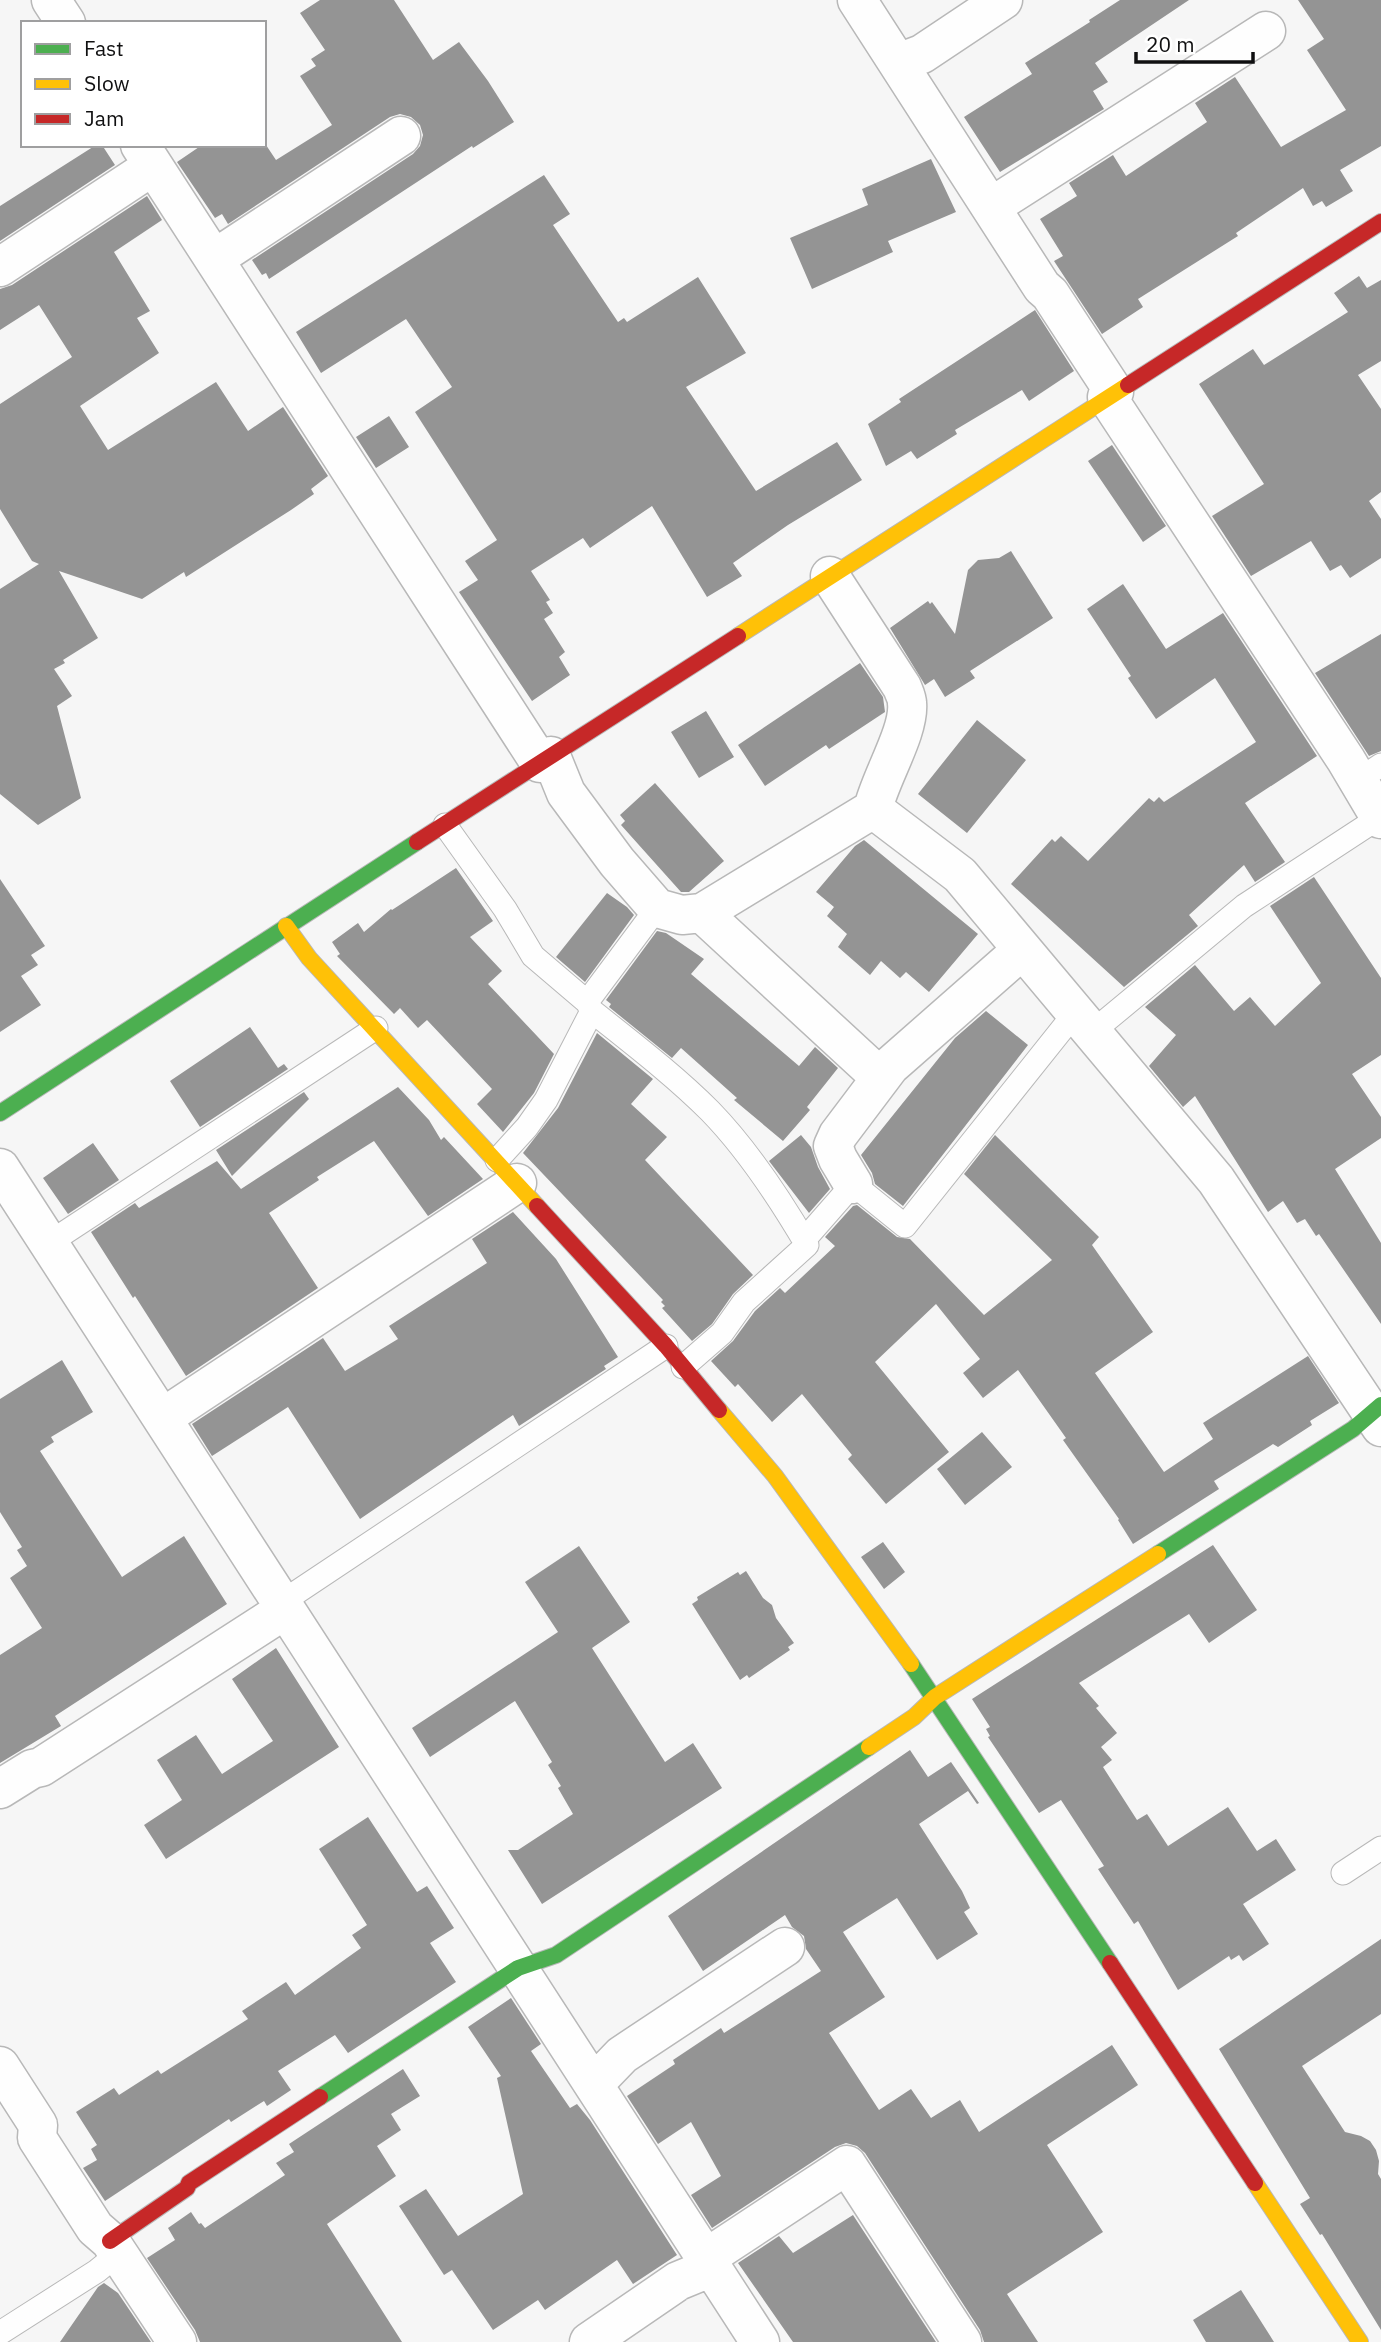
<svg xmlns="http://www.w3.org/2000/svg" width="1381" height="2342" viewBox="0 0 1381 2342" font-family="'IBM Plex Sans',sans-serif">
<rect width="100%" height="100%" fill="#f6f6f6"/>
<path fill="#949494" d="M320,0H394L433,60L459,42L488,81L514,122L473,148L472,146L269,279L266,273L262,275L252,260L413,154L420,146L423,135L420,125L411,117L400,114L390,117L228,224L222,214L215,218L177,162L202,145H266L276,160L332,125L300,76L316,66L311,59L325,50L300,13Z
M1120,0H1189L1095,63L1108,82L1093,91L1104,109L1000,172L964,117L1032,74L1025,63L1090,22L1089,20Z
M1298,0H1381V146L1340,170L1353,191L1326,207L1322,201L1313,206L1303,188L1236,233L1238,236L1138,299L1143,307L1102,334L1054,261L1063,256L1040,219L1077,196L1069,183L1113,155L1126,176L1207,122L1195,103L1235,77L1281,147L1346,110L1307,50L1324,39Z
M96,145H102L115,165L0,241V206Z
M931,159L956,212L888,241L893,252L812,289L790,238L868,205L862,189Z
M544,175L570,214L553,225L618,322L624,318L627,322L698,277L746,353L686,387L756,491L837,442L862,480L788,525L733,563L742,576L707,597L652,506L590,548L583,538L531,571L550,600L546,602L553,613L544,619L565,652L559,657L570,675L532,701L459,592L478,580L465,561L497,540L415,412L452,387L406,319L321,373L296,332Z
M147,196L162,220L114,252L150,311L137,318L159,353L80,406L108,450L216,382L248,431L283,407L328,476L311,489L314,494L291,510L186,577L184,572L142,599L59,571L98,638L63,660L65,663L54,669L72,696L57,706L81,798L38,825L0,794V589L39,564L32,561L0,509V404L72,357L39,305L0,330V289L12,285Z
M1359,276L1367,288L1381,280V361L1358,375L1381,409V492L1369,501L1381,519V558L1350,578L1341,565L1330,571L1311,541L1251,576L1212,516L1264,484L1199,384L1253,349L1264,365L1348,312L1334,293Z
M1035,310L1074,371L1029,401L1022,390L955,430L957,434L917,459L911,451L886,466L868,424L901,402L899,399Z
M389,416L409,447L376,468L356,437Z
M1112,445L1166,526L1143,542L1088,461Z
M1011,551L1053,618L970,671L975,678L945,697L934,679L925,685L890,628L928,601L930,604L932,602L955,634L968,570L978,560L999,558Z
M1123,584L1166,649L1223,613L1317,756L1245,803L1285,862L1255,882L1244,865L1189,915L1198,926L1124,987L1011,884L1052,839L1055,842L1061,836L1088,861L1149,798L1154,802L1159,797L1164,802L1256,742L1215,678L1156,719L1128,678L1131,676L1087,609Z
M1381,634V751L1369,756L1315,673Z
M860,663L883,697L885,712L829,749L826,745L765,786L738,745Z
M706,711L734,757L699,778L671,732Z
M977,720L1026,760L967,833L918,794Z
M655,783L724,861L689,892H681L621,825L625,821L620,815Z
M864,840L978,934L929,992L906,972L900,978L881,961L870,975L838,947L847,934L827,916L834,907L816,892L855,846Z
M456,868L493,921L470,937L502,971L488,984L554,1054L534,1093L503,1132L477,1104L492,1089L427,1020L418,1028L400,1008L394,1014L337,956L340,954L332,942L358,923L364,932L391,909L392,910Z
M1314,877L1381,978V1055L1352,1074L1381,1117V1138L1335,1169L1381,1243V1324L1319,1234L1316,1236L1305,1219L1297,1223L1283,1201L1268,1212L1195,1096L1183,1107L1149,1066L1176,1035L1145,1007L1195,965L1234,1011L1250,997L1275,1026L1321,983L1270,906Z
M0,879L45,946L31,955L38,965L21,976L41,1005L0,1032Z
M607,893L627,907L634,915L585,982L556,957Z
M657,931L666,933L704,959L691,974L799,1066L815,1047L838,1068L807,1107L810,1110L783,1141L734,1100L737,1098L681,1048L672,1058L609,1007L611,1004L606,1000Z
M986,1011L1028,1045L903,1206L875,1184L872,1173L861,1155L955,1038Z
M250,1027L278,1068L284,1064L288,1069L200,1127L170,1081Z
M597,1033L653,1079L631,1104L667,1137L645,1160L753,1275L733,1294L712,1324L692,1341L662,1308L665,1306L661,1302L663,1300L523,1153L558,1108Z
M398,1087L429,1120L441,1140L444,1137L483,1179L428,1216L374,1141L317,1177L319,1180L269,1213L318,1288L186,1376L135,1296L133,1298L91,1232L135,1203L139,1208L217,1161L241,1189Z
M304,1092L309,1099L232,1176L216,1150Z
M801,1135L811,1147L818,1167L830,1189L809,1213L769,1161Z
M995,1135L1099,1237L1092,1245L1153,1332L1095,1373L1164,1472L1213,1439L1203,1423L1308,1356L1339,1403L1310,1421L1312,1425L1278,1447L1273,1444L1214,1481L1219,1489L1133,1544L1118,1520L1119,1519L1063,1440L1066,1438L1018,1370L983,1398L963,1373L980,1359L936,1304L875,1362L949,1452L886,1504L848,1459L852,1455L802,1394L772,1422L738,1384L735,1387L711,1361L733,1341L755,1311L780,1288L785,1293L835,1246L825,1237L853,1206L857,1205L897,1237L910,1239L984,1315L1052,1260L964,1174Z
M93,1143L119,1180L68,1214L43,1178Z
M513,1212L556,1259L618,1357L604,1366L606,1369L519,1426L513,1415L360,1519L288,1407L212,1456L192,1424L323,1338L345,1371L398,1339L389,1326L487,1263L472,1239Z
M62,1360L93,1412L51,1437L54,1442L40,1451L122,1577L184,1536L227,1604L55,1716L61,1726L0,1763V1655L42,1628L10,1578L27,1566L17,1550L22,1547L0,1512V1399Z
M982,1432L1012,1467L965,1505L937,1469Z
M883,1542L905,1572L884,1589L861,1557Z
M1213,1545L1257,1610L1209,1643L1189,1614L1079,1683L1099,1706L1096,1708L1117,1733L1101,1747L1112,1760L1103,1767L1137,1820L1147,1814L1168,1846L1228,1807L1257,1851L1276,1839L1296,1870L1243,1904L1269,1944L1243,1961L1239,1955L1231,1960L1229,1956L1178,1990L1138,1921L1134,1924L1098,1869L1104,1866L1061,1800L1039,1813L988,1737L990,1736L986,1729L990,1727L972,1699Z
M579,1546L630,1622L592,1648L665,1762L693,1743L722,1788L542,1904L508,1850H518L573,1814L558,1788L561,1786L548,1765L552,1762L515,1701L430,1757L412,1728L558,1632L525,1582Z
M746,1571L763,1598L772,1605L776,1618L794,1643L788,1647L790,1650L749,1678L747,1675L740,1680L692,1604L698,1600L697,1597L738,1572L740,1575Z
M276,1648L339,1747L166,1859L144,1825L182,1800L157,1760L196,1735L222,1774L273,1741L232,1679Z
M910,1750L928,1777L951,1762L979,1803L977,1804L968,1791L919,1824L962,1891L970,1908L964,1912L978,1934L937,1960L897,1898L843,1932L885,1997L829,2033L879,2110L911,2089L931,2118L960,2100L979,2132L1112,2045L1138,2085L1047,2145L1103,2232L1007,2294L1038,2342H984L980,2330L865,2153L857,2146L846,2143L835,2147L712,2228L691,2195L721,2176L691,2122L658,2144L627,2096L675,2064L673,2060L721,2028L724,2033L821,1971L806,1949L804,1936L792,1927L785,1915L703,1971L668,1916Z
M368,1817L417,1892L427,1886L454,1928L430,1943L456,1982L348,2053L335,2035L278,2071L291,2090L267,2106L264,2101L231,2122L229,2119L105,2201L83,2168L97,2160L91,2149L97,2145L76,2112L114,2088L119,2095L158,2070L161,2074L248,2019L242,2011L286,1982L295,1995L361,1948L352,1935L367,1925L319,1849Z
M1381,1939V2014L1302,2066L1345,2132L1361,2136L1370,2141L1376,2150L1379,2161L1378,2174L1381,2179V2330L1322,2234L1320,2235L1300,2204L1310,2198L1219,2049Z
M511,1998L541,2044L531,2051L570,2108L577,2104L590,2120L677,2255L633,2284L617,2260L545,2310L538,2300L493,2330L452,2270L444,2275L399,2206L426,2189L458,2236L523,2194L497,2078L501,2076L468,2027Z
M403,2069L420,2096L391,2114L401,2130L377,2146L396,2176L327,2224L402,2342H200L195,2330L147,2258L175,2240L168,2228L191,2212L199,2224L201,2223L205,2228L285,2175L276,2163L294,2152L289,2144Z
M853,2215L936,2342H793L738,2263L779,2236L793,2253Z
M104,2283L118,2293L151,2342H60L98,2287Z
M1241,2290L1274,2342H1206L1193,2320Z"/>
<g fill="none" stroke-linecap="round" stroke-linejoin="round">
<g stroke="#b8b8b8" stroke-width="25">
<path id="lane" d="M1357,781L1381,765
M445,825L505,909L533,956L587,1002L592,1011C632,1043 674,1075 710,1111C748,1150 780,1199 807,1245L744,1302L722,1333L683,1367
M587,1002L657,908
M1091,1033L1244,906L1380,817
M497,1160L527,1127L546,1100L592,1011
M804,1240L853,1184L905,1226L1075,1013
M49,1243L376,1028
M282,1602L666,1346
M1343,1873L1381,1848
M0,2333L97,2271L119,2253"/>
</g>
<g stroke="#b8b8b8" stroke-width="41">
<path id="street" d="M51,0L66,23
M857,0L1042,287L1050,294L1114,392
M898,63L922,54L1003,0
M140,145L540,763
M991,207L1266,31
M214,259L401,136
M0,267L153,166
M1107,397L1346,760L1381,819
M830,576L902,687C904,692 907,698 907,703C910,731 880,778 873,809
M551,756L566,793L617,862L657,908L682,915L702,913L873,809L960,875L1216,1180L1381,1427
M702,913L881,1078
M0,1168L760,2342
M853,1184L838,1159L833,1146L838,1135L890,1066L1022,950
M162,1418L517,1183
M0,1789L32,1769L41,1767L286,1609
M0,2066L38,2125L37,2138L95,2228L110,2241L177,2342
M594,2084L622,2055L785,1947
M706,2258L847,2165L962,2342
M589,2342L678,2281L712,2267"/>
</g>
<g stroke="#b8b8b8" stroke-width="18">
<path id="fast" d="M0,1113L417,842
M1158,1554L1353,1429L1381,1405
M911,1664L1110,1963
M320,2097L518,1968L556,1955L869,1747"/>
</g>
<g stroke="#b8b8b8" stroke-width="18">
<path id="slow" d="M738,636L1128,385
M286,926L309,958L537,1206
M719,1410L775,1476L911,1664
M869,1747L914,1717L935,1697L1158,1554
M1255,2183L1360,2342"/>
</g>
<g stroke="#b8b8b8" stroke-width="18">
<path id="jam" d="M1128,385L1381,222
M417,842L738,636
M537,1206L666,1346L719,1410
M1110,1963L1255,2183
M110,2241L187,2188L189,2183L320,2097"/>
</g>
<use href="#lane" stroke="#fefefe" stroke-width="23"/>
<use href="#street" stroke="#fefefe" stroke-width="38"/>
<use href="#fast" stroke="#4caf50" stroke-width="16"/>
<use href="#slow" stroke="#ffc107" stroke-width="16"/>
<use href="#jam" stroke="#c62828" stroke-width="16"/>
</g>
<rect x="21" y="21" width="245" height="126" fill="#ffffff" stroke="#9f9fa0" stroke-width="2"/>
<rect x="35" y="44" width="35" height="10" fill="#4caf50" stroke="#9f9fa0" stroke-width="2"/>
<text x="84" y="56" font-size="21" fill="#101011">Fast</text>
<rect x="35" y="79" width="35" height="10" fill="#ffc107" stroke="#9f9fa0" stroke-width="2"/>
<text x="84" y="91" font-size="21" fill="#101011">Slow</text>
<rect x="35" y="114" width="35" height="10" fill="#c62828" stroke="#9f9fa0" stroke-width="2"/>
<text x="84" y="126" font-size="21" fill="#101011">Jam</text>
<path d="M1136 52v10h117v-10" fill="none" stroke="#101011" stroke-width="3.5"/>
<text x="1146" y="52" font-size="21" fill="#101011" stroke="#ffffff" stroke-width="5" paint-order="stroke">20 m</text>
</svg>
